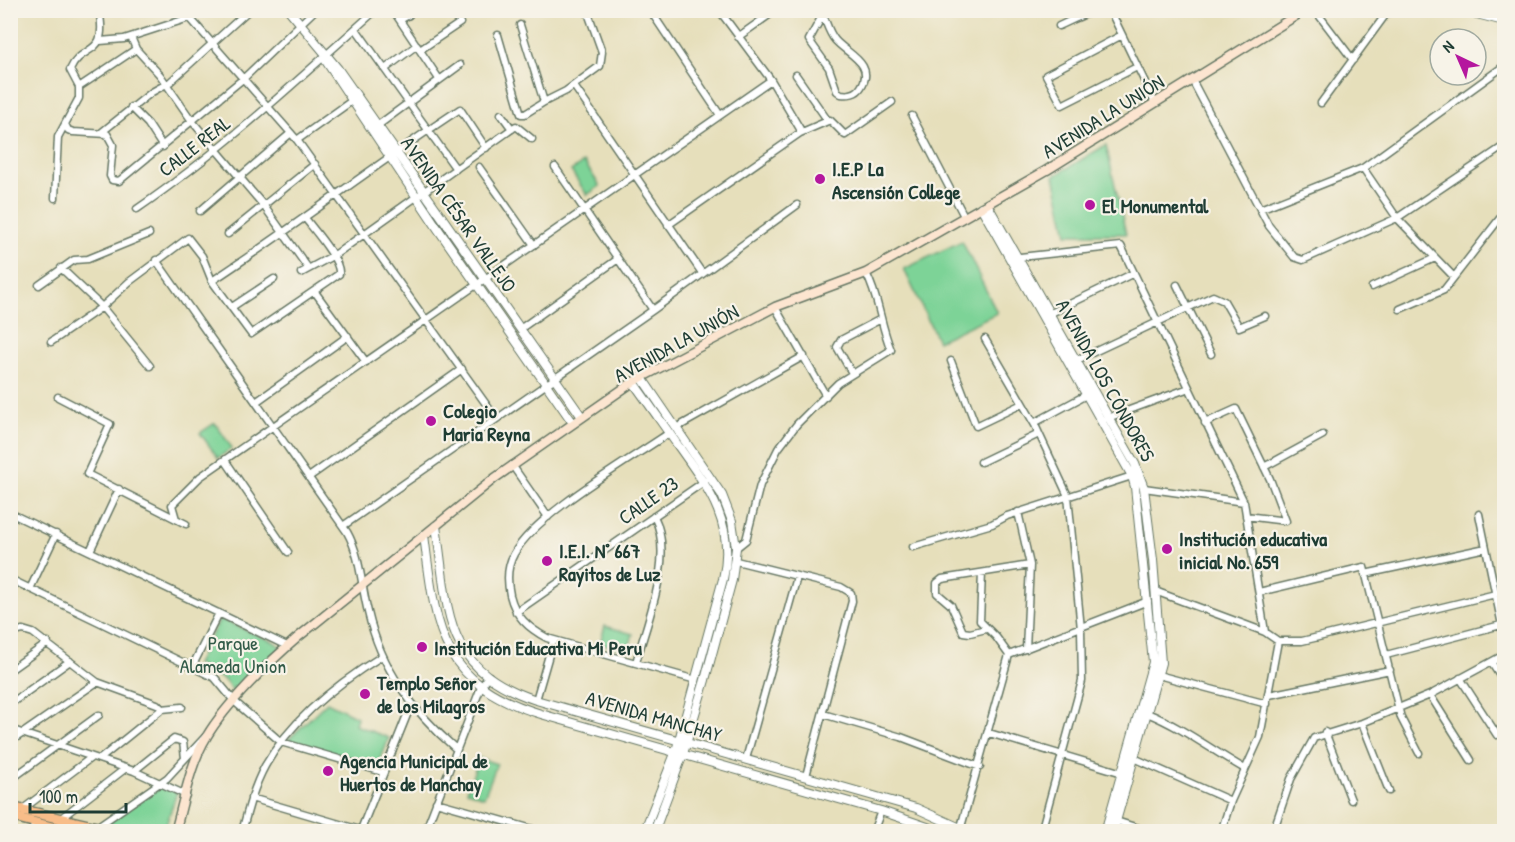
<svg xmlns="http://www.w3.org/2000/svg" width="1515" height="842" viewBox="0 0 1515 842" font-family="'Patrick Hand',sans-serif">
<rect width="100%" height="100%" fill="#f7f3e8"/>
<filter id="ink" filterUnits="userSpaceOnUse"><feTurbulence type="fractalNoise" baseFrequency=".0167" numOctaves="2"/><feDisplacementMap in="SourceGraphic" scale="12" xChannelSelector="R" yChannelSelector="G"/><feConvolveMatrix kernelMatrix="1 2 1 2 8 2 1 2 1" color-interpolation-filters="sRGB"/></filter>
<filter id="wash" filterUnits="userSpaceOnUse"><feTurbulence type="fractalNoise" baseFrequency=".008" numOctaves="4" result="noise"/><feDisplacementMap in="SourceGraphic" scale="24" xChannelSelector="R" yChannelSelector="G"/><feGaussianBlur stdDeviation="1.35" result="paint"/><feColorMatrix in="noise" values="0 0 0 0 0 0 0 0 0 0 0 0 0 0 0 0 0 1.4 0 .05"/><feComposite in="paint" operator="in"/></filter>
<g filter="url(#wash)">
<rect width="100%" height="100%" fill="#e6dfbb"/>
<path fill="#7dd397" stroke="#4e8866" stroke-width="1.5" d="M1106,145L1126,234H1067L1054,176Z
M584,162L600,186L587,195L571,171Z
M962,241L997,313L938,341L904,269Z
M215,423L232,448L218,458L200,433Z
M220,619L274,642L282,648L236,695L223,679L196,664Z
M605,626L633,634L628,651L600,643Z
M327,702L357,717L355,725L389,738L377,769L287,741Z
M479,758L497,764L484,797L467,791Z
M158,785L177,792L164,831L106,824Z"/>
</g>
<g filter="url(#ink)">
<g fill="none" stroke-linecap="round" stroke-linejoin="round">
<g stroke="#657663" stroke-width="9">
<path id="minor" d="M99,10C109,59 82,42 70,70L79,87V98L65,124L68,130L73,132L107,134L113,145L110,176L112,180L119,181L244,78L315,10
M183,10L297,140L496,418
M393,10L439,79
M650,10L720,115
M719,10L771,80L800,129V133
M1069,10L1074,19L1095,10
M1110,10L1155,103
M1315,10L1353,60
M821,11C826,20 828,32 835,40C847,54 876,64 861,87C857,94 848,95 841,94L837,91L829,68L809,40L821,18Z
M400,20L409,15
M520,25L544,102L566,91L600,66L602,52L587,10
M1059,26L1074,19
M356,29L456,169
M498,35L521,114H525L544,102
M1122,35L1046,75L1062,105L1137,67
M131,37L136,49L160,75L192,121L264,206L308,268
M738,37L776,10
M100,41L124,39L189,18
M420,50L460,23
M385,69L417,45
M796,75L828,121
M1192,80L1269,226L1294,257L1303,260L1397,218L1504,146
M574,86L702,273
M79,87L136,49
M1321,103L1389,10
M131,107L148,124L163,147
M501,114L512,129
M912,116L964,216
M377,126L460,65
M102,132L152,92L170,82L249,10
M297,140L353,100
M479,167L534,245
M555,167L653,310
M1363,168L1397,218L1454,277
M55,198L58,137L65,124
M137,209C223,150 298,80 376,10
M1260,209L1363,168L1504,66
M200,211L291,133
M668,225L800,133L830,120L845,135L892,102
M228,234L315,164
M1020,257L1121,246L1244,502L1265,632
M156,260L347,532C361,557 361,585 368,612C381,669 413,711 456,749
M61,268L102,307L150,366
M301,273L336,254L516,126L532,139
M212,281C296,226 376,164 460,109L486,148
M39,285L74,260L88,259L149,234
M1177,285L1211,354
M1372,287L1435,258
M315,292L366,362
M232,307L274,279
M775,307L826,396
M1400,309L1444,290L1504,213
M1051,313L1134,273
M520,329L618,259
M985,339L1035,425L1068,496L1081,629L1082,681L1041,832
M51,342L102,307L129,282L188,238L202,256L212,281L251,334L339,274C341,260 314,230 305,218
M1077,360L1213,296L1224,301L1239,327L1265,316
M951,361L976,426L1022,404
M852,373L837,347L841,340L881,319
M58,397L110,424L87,474L186,524
M256,402L348,336
M1105,419L1189,388
M1034,423L1088,394
M1205,423L1236,409L1270,479L1286,521L1246,516
M676,428L804,356
M669,433C630,460 534,515 514,554C507,566 507,581 510,595C515,616 528,628 547,638L696,680
M225,460L288,552
M981,462L1039,434
M512,465L548,517
M1264,467L1323,435
M309,477L462,369
M1144,488L1244,502
M1018,512L1030,565L1026,649
M10,513L287,646
M1479,514L1504,635
M176,519L172,505L200,477L771,80
M343,526L653,310L797,205
M913,547L992,524L1007,516L1132,476
M736,548L746,540L760,485L778,449L797,424L838,383L891,350C880,324 879,297 866,273
M90,551L119,489
M736,561L841,587L851,593L852,601L806,776
M1365,574L1486,548
M10,579L215,678L235,702L281,742L383,772
M30,589L56,534
M1155,591L1265,632L1278,641H1302L1504,592
M1259,592L1364,567L1401,718L1419,753
M516,612L705,481
M986,629L970,633L963,632L951,605L937,593V583L942,579L1030,565
M10,633L23,630L33,633L97,682L157,704L162,709
M1009,655L1148,601
M1386,655L1501,625
M1491,662L1504,682
M636,663C647,620 675,557 654,516
M192,667L219,613
M10,670L48,643
M1158,675L1267,704
M1460,678L1497,735
M1269,695L1390,670
M1430,695L1471,760
M536,700L553,641
M10,704L70,661
M1147,713C1182,727 1213,751 1245,769
M823,714L901,737L980,767
M1362,723L1389,791
M10,729L134,771L186,795
M1325,732L1351,800
M989,733L1126,774
M10,742L97,682
M1134,758L1231,801
M100,759L162,709L182,707
M746,759L797,577
M134,771L174,739L183,742L185,758
M10,780L99,715
M251,798L360,830
M436,802L543,832
M23,809L92,757
M61,818L126,768
M1116,821L1151,832
M98,826L167,778L205,737
M961,827L1009,655L996,637L980,621L982,573
M32,832L35,822
M242,832C248,809 254,786 265,766C291,720 338,683 382,656
M360,832L411,705
M425,832L481,687L489,676
M873,832L881,811
M1221,832L1231,801L1260,737L1278,641
M1273,832L1291,779L1314,738L1362,723L1430,695L1504,655"/>
</g>
<g stroke="#657663" stroke-width="10">
<path id="tertiary" d="M289,10L338,69L582,417
M1461,10L1504,21
M326,61L438,229L573,423
M987,204L1135,464L1144,488L1153,560L1161,663L1113,832
M981,207L1132,476L1135,487L1153,662L1105,832
M642,378L722,495L732,521L736,548L732,580L705,680L683,754L654,832
M633,382C649,404 664,426 679,447C709,489 736,525 723,579L676,751L644,832
M436,526C449,609 440,668 536,700L916,808L969,832
M424,535C436,629 439,683 541,714L881,811L942,832"/>
</g>
<g stroke="#657663" stroke-width="11">
<path id="secondary" d="M175,832C184,801 190,763 207,736C226,704 269,662 297,638L495,478L633,382L775,307L866,273L1047,170L1305,10"/>
</g>
<g stroke="#657663" stroke-width="12">
<path id="primary" d="M10,807L119,832
M10,816L71,832"/>
</g>
<use href="#minor" stroke="#fff" stroke-width="6"/>
<use href="#tertiary" stroke="#fff" stroke-width="8"/>
<use href="#secondary" stroke="#fce5d0" stroke-width="8"/>
<use href="#primary" stroke="#f8bd89" stroke-width="9"/>
</g>
</g>
<g fill="#b5179e" stroke="#f7f3e8" stroke-width="2">
<circle cx="820" cy="179" r="6"/>
<circle cx="1090" cy="205" r="6"/>
<circle cx="431" cy="421" r="6"/>
<circle cx="1167" cy="549" r="6"/>
<circle cx="547" cy="561" r="6"/>
<circle cx="422" cy="647" r="6"/>
<circle cx="365" cy="694" r="6"/>
<circle cx="328" cy="771" r="6"/>
</g>
<g text-anchor="middle" dominant-baseline="central" stroke-width="4.5" stroke-linejoin="round" paint-order="stroke">
<g font-size="20" fill="#1f3d34" stroke="#f7f3e8">
<text transform="translate(1103 116) rotate(-32)">AVENIDA LA UNIÓN</text>
<text transform="translate(194 146) rotate(-38)">CALLE REAL</text>
<text transform="translate(459 214) rotate(55)">AVENIDA CÉSAR VALLEJO</text>
<text transform="translate(676 343) rotate(-29)">AVENIDA LA UNIÓN</text>
<text transform="translate(1106 380) rotate(61)">AVENIDA LOS CÓNDORES</text>
<text transform="translate(648 500) rotate(-35)">CALLE 23</text>
<text transform="translate(654 716) rotate(16)">AVENIDA MANCHAY</text>
</g>
<g font-size="20" font-weight="bold" fill="#1f3d34" stroke="#f7f3e8" text-anchor="start">
<text x="832" y="168">I.E.P La<tspan x="832" dy="23">Ascensión College</tspan></text>
<text x="1102" y="205">El Monumental</text>
<text x="443" y="410">Colegio<tspan x="443" dy="23">Maria Reyna</tspan></text>
<text x="1179" y="538">Institución educativa<tspan x="1179" dy="23">inicial No. 659</tspan></text>
<text x="559" y="550">I.E.I. N° 667<tspan x="559" dy="23">Rayitos de Luz</tspan></text>
<text x="434" y="647">Institución Educativa Mi Peru</text>
<text x="377" y="682">Templo Señor<tspan x="377" dy="23">de los Milagros</tspan></text>
<text x="340" y="760">Agencia Municipal de<tspan x="340" dy="23">Huertos de Manchay</tspan></text>
</g>
<g font-size="20" fill="#325b48" stroke="#f7f3e8">
<text x="233" y="642">Parque<tspan x="233" dy="23">Alameda Union</tspan></text>
</g>
</g>
<rect width="1515" height="842" fill="none" stroke="#f7f3e8" stroke-width="36"/>
<g transform="translate(1458 57) rotate(316)"><circle r="28" fill="#f7f3e8" stroke="#a1aaa0" stroke-width="1.5"/>
<path d="M0-4.5L10 22L0 15L-10 22Z" fill="#b5179e"/>
<text y="-9" font-size="16" font-weight="bold" text-anchor="middle" fill="#1f3d34">N</text>
</g>
<path d="M30 803v9h96v-9" fill="none" stroke="#1f3d34" stroke-width="3"/>
<text x="39" y="803" font-size="18" fill="#1f3d34" stroke="#f7f3e8" stroke-width="4.5" paint-order="stroke">100 m</text>
</svg>
